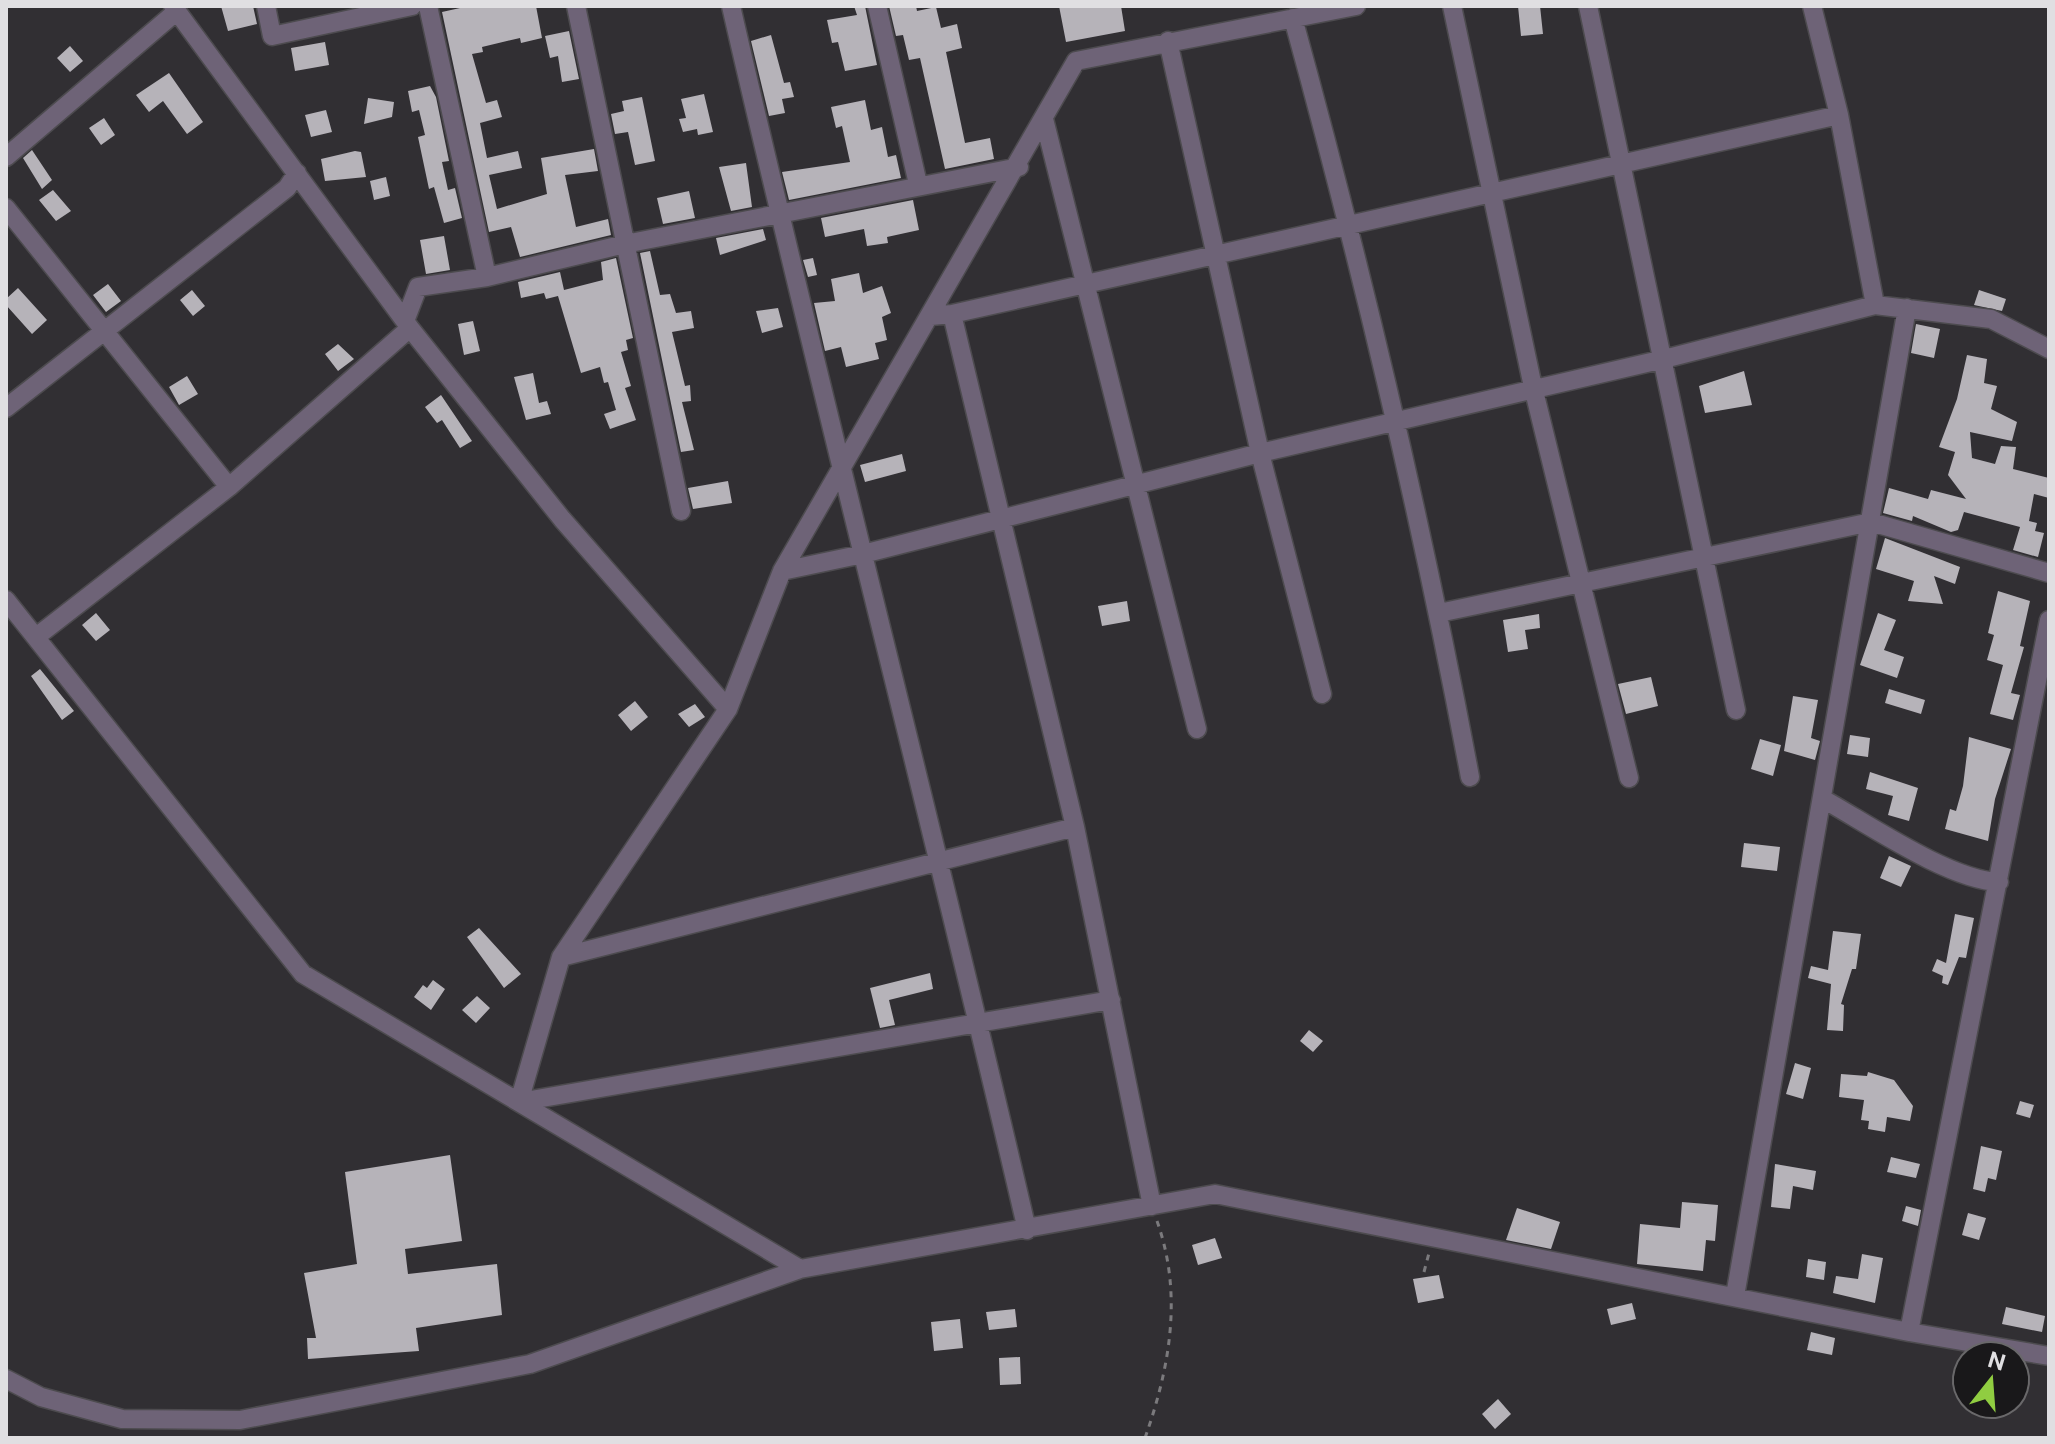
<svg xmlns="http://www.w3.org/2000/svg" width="2055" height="1444" viewBox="0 0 2055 1444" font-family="'Public Sans',sans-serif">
<rect width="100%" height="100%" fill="#312f33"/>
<path fill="#b6b3b9" d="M221,6H253L257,24L228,31Z
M469,6H536L542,38L521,43L520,38L482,47L483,52L472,54L486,103L497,100L502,117L480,123L487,158L518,151L522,168L489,175L497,209L547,194L541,158L594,149L598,171L565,175L576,227L608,219L611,235L520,257L511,227L489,232L442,12Z
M854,6H865L877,65L845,71L838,42L832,43L827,20L857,15Z
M889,6H916L917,11L936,7L941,28L957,24L962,48L946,52L965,143L990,138L994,159L945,169L920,58L909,60L903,35L896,36Z
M1059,6H1121L1125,31L1066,42Z
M1518,6H1540L1543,34L1521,36Z
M569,31L579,79L562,82L558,56L550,58L545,36Z
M771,35L784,83L790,82L794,97L782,99L785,113L769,116L751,41Z
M325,42L329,65L295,71L291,48Z
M70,46L83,61L70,72L57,58Z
M169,73L203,122L187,134L163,101L149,112L136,95Z
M430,86L436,97L449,161L442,162L448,190L455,188L462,218L444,223L434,187L429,189L418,137L425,135L419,110L412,112L408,91Z
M704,94L713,132L698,135L697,129L683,132L679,119L686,118L681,99Z
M642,97L655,161L635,165L628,132L615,134L611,114L624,111L622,101Z
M368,98L394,102L392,117L364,124Z
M865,100L871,130L882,127L888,157L896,155L901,178L789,200L782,172L850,162L842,126L836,128L831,107Z
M326,110L332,132L311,137L305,115Z
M104,118L115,135L101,145L89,128Z
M32,150L52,180L42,189L23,158Z
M355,151L361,152L366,177L325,181L321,159Z
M746,163L752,207L731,211L719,167Z
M386,177L390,196L374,200L370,181Z
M53,190L71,211L56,221L39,200Z
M689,191L695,218L663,224L657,198Z
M913,200L919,230L887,237L888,243L867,246L864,229L825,237L821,218Z
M763,229L766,240L720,255L716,238Z
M444,236L450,270L426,274L420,240Z
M650,251L660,295L670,294L676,313L691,311L694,328L672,332L685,386L690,385L691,401L682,402L694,450L681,452L640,253Z
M616,258L633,338L626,340L628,350L621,352L631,386L625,388L636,420L610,429L604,414L616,410L608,382L604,383L600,367L581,373L558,296L546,299L544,293L521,298L518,282L560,272L564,290L603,280L601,262Z
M813,258L817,275L808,277L803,260Z
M859,273L863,293L882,286L891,313L882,317L887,340L875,343L879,359L846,367L841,347L825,351L814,303L835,301L831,279Z
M108,284L121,301L106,312L93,295Z
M18,288L47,320L32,334L6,305V299Z
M192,290L205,306L193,316L180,300Z
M1979,290L2006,299L2002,311L1974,305Z
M778,308L783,327L762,333L756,311Z
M473,321L480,351L464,355L458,324Z
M1916,324L1940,329L1934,358L1911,353Z
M338,344L354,359L338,371L325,354Z
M1967,355L1987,359L1984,383L1997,386L1991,409L2017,422L2012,441L1970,432L1972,458L1995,464L2001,446L2016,447L2013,469L2049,478V498L2034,494L2029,521L2037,523L2035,531L2044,533L2038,557L2013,550L2020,527L1964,512L1958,530L1951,532L1913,516L1912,521L1883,513L1889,488L1928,499L1931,490L1966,499L1948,475L1955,452L1939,447L1957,399Z
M1744,371L1752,405L1705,413L1699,386Z
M533,373L539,403L547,401L551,414L526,420L514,377Z
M187,376L198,394L179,405L169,387Z
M441,395L472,441L460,448L442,420L437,423L425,407Z
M902,454L906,471L865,482L860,465Z
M728,481L732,503L693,509L688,488Z
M1885,538L1960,567L1955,584L1934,576L1943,604L1908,601L1914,581L1876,569Z
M1998,591L2030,601L2020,646L2024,647L2011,693L2020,695L2013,720L1990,714L2003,665L1987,660L1994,635L1988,633Z
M1127,601L1130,621L1102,626L1098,606Z
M96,613L110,630L96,641L82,625Z
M1878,613L1896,620L1884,650L1904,657L1897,678L1860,665Z
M1539,614L1540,628L1525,630L1528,649L1508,652L1503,620Z
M40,669L74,711L62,720L31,676Z
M1651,677L1658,706L1626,714L1618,684Z
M1889,689L1925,700L1921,714L1885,703Z
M1793,696L1818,700L1811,738L1820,741L1815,760L1784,751Z
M635,701L648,717L631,731L618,715Z
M695,704L705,717L689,727L678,714Z
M1850,735L1870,738L1868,757L1847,754Z
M1969,737L2011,749L1995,799L1988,841L1945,829L1950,809L1956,811L1963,786Z
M1760,739L1781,745L1773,776L1751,769Z
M1870,772L1918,788L1909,821L1888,815L1893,796L1866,789Z
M1744,843L1780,847L1777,871L1741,867Z
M1889,856L1911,866L1901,887L1880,878Z
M1955,914L1974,918L1966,958L1959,957L1948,985L1942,983L1943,976L1932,971L1937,959L1946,963Z
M479,928L521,974L504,988L467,937Z
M1833,931L1861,934L1856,969H1852L1841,1004L1844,1005L1843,1031L1827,1030L1831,984L1808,978L1811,966L1828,970Z
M930,973L933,989L889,1000L895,1025L880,1028L870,988Z
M433,980L445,989L431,1010L414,997L423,985L427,988Z
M477,996L490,1008L476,1023L462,1010Z
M1309,1030L1323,1041L1313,1052L1300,1041Z
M1795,1063L1811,1068L1803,1099L1786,1094Z
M1868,1072L1894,1080L1913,1106L1910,1121L1887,1117L1885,1132L1868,1129L1869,1121L1861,1120L1864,1100L1839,1097L1841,1074L1867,1076Z
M2020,1101L2034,1105L2030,1118L2016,1114Z
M1981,1146L2002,1151L1996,1180L1988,1178L1985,1192L1973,1189Z
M450,1155L462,1241L405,1249L408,1274L497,1264L502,1315L416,1328L419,1351L308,1359L307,1338H316L304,1273L357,1264L345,1172Z
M1891,1157L1920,1164L1916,1178L1887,1172Z
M1775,1164L1816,1171L1813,1190L1793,1186L1790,1209L1771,1207Z
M1682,1202L1718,1205L1715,1241L1706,1240L1703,1271L1637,1264L1640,1224L1680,1228Z
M1906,1206L1921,1210L1918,1226L1902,1221Z
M1517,1208L1560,1222L1551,1249L1506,1240Z
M1968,1213L1986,1218L1979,1240L1962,1235Z
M1215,1238L1222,1258L1198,1265L1192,1245Z
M1862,1254L1883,1258L1875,1303L1833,1293L1836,1276L1858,1279Z
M1808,1259L1826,1262L1824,1280L1806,1277Z
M1439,1275L1444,1298L1418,1303L1413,1279Z
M1632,1303L1636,1319L1611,1325L1607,1309Z
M2006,1307L2045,1316L2042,1332L2002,1324Z
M1015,1309L1017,1327L989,1330L986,1312Z
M960,1319L963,1348L934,1351L931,1322Z
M1811,1332L1835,1338L1832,1355L1807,1350Z
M1020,1357L1021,1384L1000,1385L999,1358Z
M1498,1399L1511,1414L1495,1429L1482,1414Z"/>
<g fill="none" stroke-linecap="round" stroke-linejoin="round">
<g stroke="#4d4b4f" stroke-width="21">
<path id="minor" d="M173,6L410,328L562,519L728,709
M266,6L272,36L412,6
M428,6L487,277
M576,6L681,511
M731,6C825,415 932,821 1027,1230
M877,6L918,184
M1452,6L1533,387L1629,778
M1588,6L1736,710
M1812,6L1839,115L1875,305
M1293,18C1362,269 1422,521 1470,777
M1168,41L1260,453L1322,694
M1044,119L1197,729
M6,157L177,11
M6,208L229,487
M952,314L1075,827L1152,1206
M931,316L952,314L1839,115
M405,321L418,287L487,277L625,244L1019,167
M6,408L287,188L297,173
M782,571L863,554L1260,453L1664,359L1875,305L1991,319L2049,349
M6,600L303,974L800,1269
M1439,613L1871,522L2049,573
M36,637L229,487L410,328
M1823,799C1868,824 1949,880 1999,882
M561,957L1075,827
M1111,1000L519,1102L561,957L728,709L782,571L1076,61L1356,6
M1735,1296L1907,308
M1909,1332L2049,620
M6,1379L41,1397L122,1419L240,1420L530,1364L800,1269L1215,1194L1909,1332L2049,1356"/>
</g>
<path stroke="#7b7a7d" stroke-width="3" stroke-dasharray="6 6" stroke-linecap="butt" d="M1424,1272L1429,1253
M1145,1438C1170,1367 1183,1294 1157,1221"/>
<use href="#minor" stroke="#6e6377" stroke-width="18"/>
</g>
<rect width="2055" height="1444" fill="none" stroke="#e0dfe2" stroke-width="16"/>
<g transform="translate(1991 1380) rotate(17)"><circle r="38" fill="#19181a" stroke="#69686a" stroke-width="2"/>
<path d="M0-6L14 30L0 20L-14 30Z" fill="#90cd41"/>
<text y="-12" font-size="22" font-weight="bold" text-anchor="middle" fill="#e0dfe2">N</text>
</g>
</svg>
